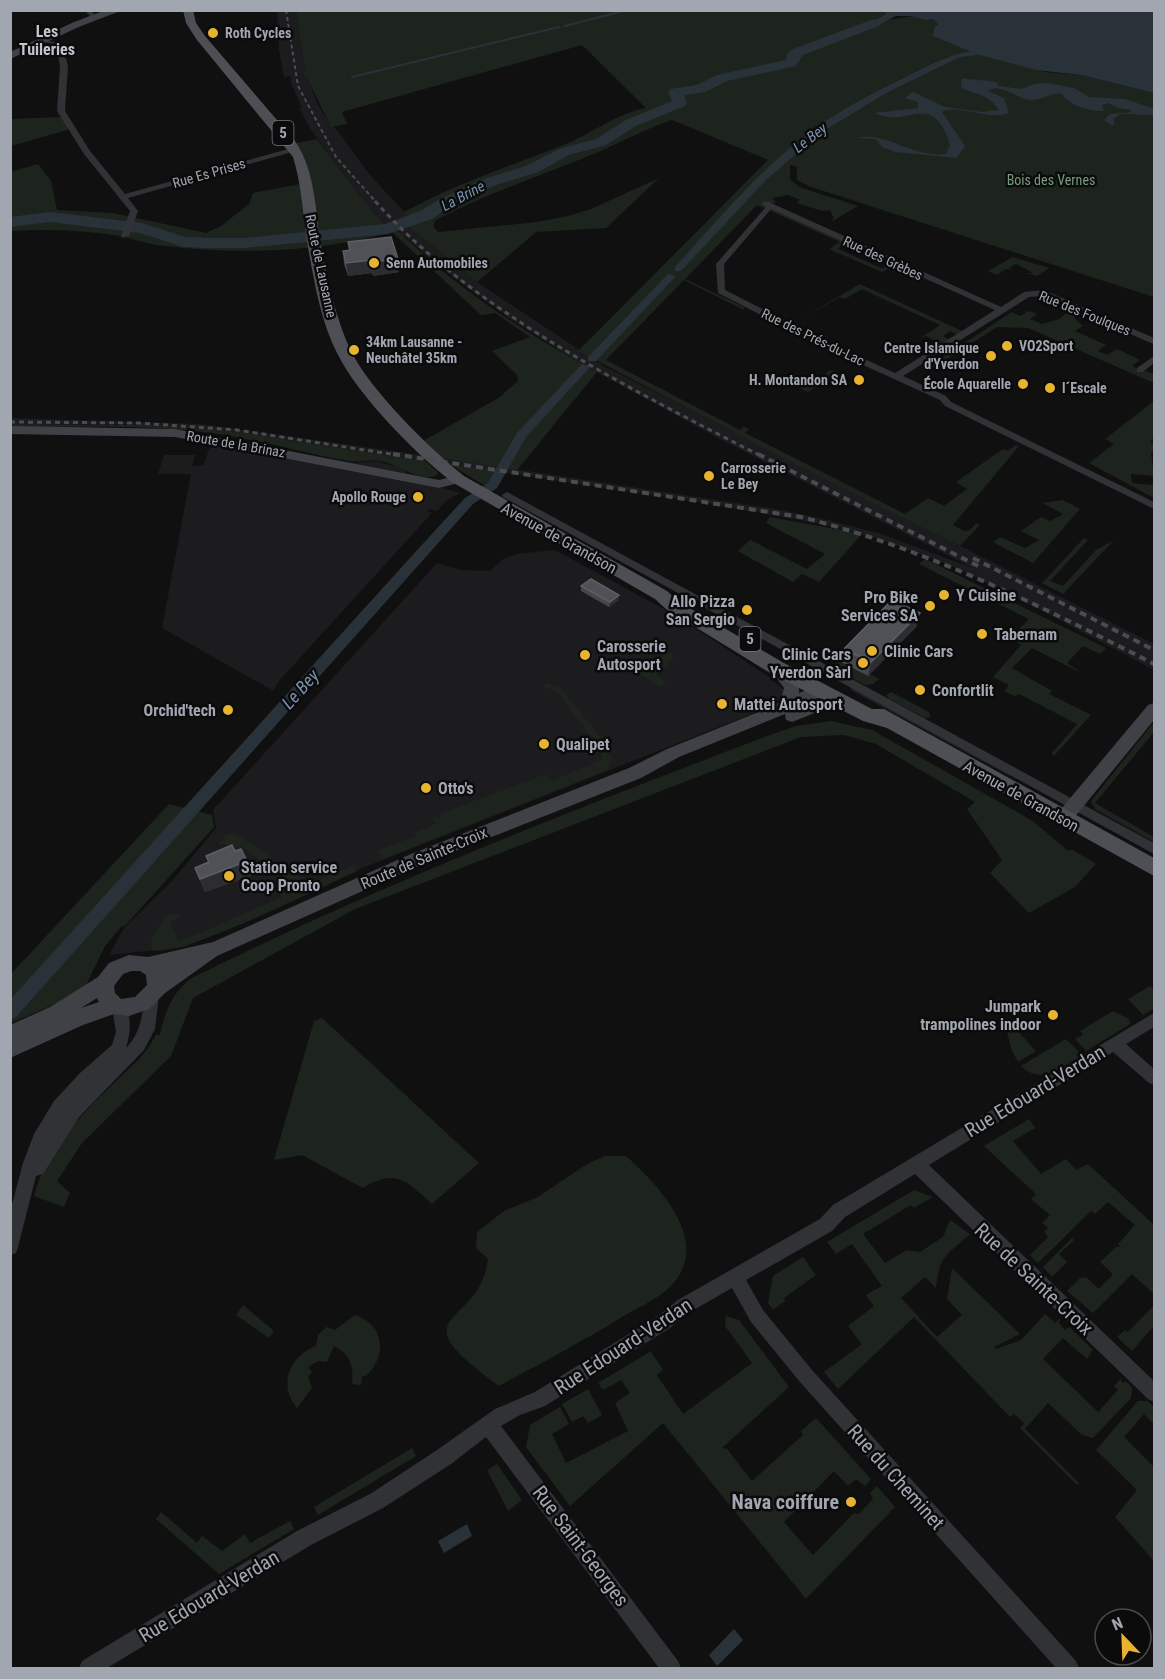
<svg xmlns="http://www.w3.org/2000/svg" width="1165" height="1679" viewBox="0 0 1165 1679" font-family="'Roboto Condensed',sans-serif">
<rect width="100%" height="100%" fill="#101011"/>
<path fill="#1c1c1e" d="M277,11H296L305,73L318,105L331,126H334L370,175L408,216L403,220L385,224L368,206L311,130L299,108H302L291,83V76L284,77L279,50Z
M408,226L477,282L602,365L1154,644V670L1037,608L952,566L879,539L826,525L712,504L237,432L124,424H11V418L200,424L429,456L776,509L828,520L881,534L973,568L722,440L580,363L509,318L432,261L398,230Z
M219,439L344,464L376,461L405,469L409,480L461,493L447,500L437,511L428,509L427,511L432,513L278,682L274,691L162,628L191,474H158L164,455H195L192,466H203L209,450Z
M555,550L677,616L769,677L784,690L780,699L769,707L360,869L185,947L109,955L124,928L171,882L216,828L213,810L437,563L461,570L490,571L503,559L517,554Z"/>
<path fill="#1d241e" d="M296,11H884L886,14L873,22C892,21 922,9 938,23L935,26L979,55L1045,72L1081,75L1154,93V297L811,187L797,180V167L790,165V179L799,187L858,206L831,222L834,218L830,210L823,211L799,204L797,202L800,200L788,195L772,198L776,202L771,204L845,242L838,249L881,268L893,266L882,272L829,249L840,242L757,205L685,279L744,307V310L684,280L606,360L738,429L741,430L743,426L749,429L745,433L905,514L928,498L944,506L967,489L956,482L1003,449L1007,451L1016,445L1019,446L953,525L964,531L970,530L976,523L980,525L960,546L799,466L578,351L768,160L672,120C642,130 614,146 584,158C533,178 485,195 436,220L433,226L438,232L537,222L568,216L591,209L659,178L606,228L536,232L477,282L408,226L398,230C453,287 527,334 597,372L517,470L429,456L418,444L500,397L518,381L517,375L492,351L530,337L495,313L481,315L392,232C321,252 238,255 165,246C150,245 135,239 120,236C83,230 48,229 11,231V224L27,220H57L60,214L11,218V172L38,164L51,181L57,210L113,213L206,233L221,226L249,204L253,193L306,183L291,144L317,139L368,206L385,224L408,217L404,212C456,183 511,166 566,144C592,133 618,113 646,108L582,45L342,112L347,124L331,127L307,78L303,75L305,73Z
M64,117L71,129L11,146L10,119Z
M1013,257L1049,268L1037,276L1027,273H1033L1016,264L1009,268L1013,270L1006,269L997,275L988,271Z
M860,284L962,331L957,335L950,331L943,336L950,340L937,348L940,343L926,336L919,339L940,325L862,289L845,299L840,297L798,320Z
M1073,308L1080,311L1077,313L1082,316L1074,318L1083,326L1075,331L1106,345L1098,351L1107,355L1117,349L1140,360L1132,366L1154,374V383L1028,328L997,327L927,372L923,370L1012,312L1020,316L1029,311L1037,314L1030,319L1042,324L1059,319Z
M830,370L839,373L808,392L782,379L796,374L816,382Z
M1154,401V437L1150,442L1154,444V450L1151,453L1154,476L1131,474L1132,483L1152,485L1154,483V498L1089,463L1114,444L1105,439Z
M10,424L150,425L237,432L425,461L438,472L436,476C416,481 400,465 381,461C370,459 359,463 349,461C303,453 257,439 211,433C144,424 77,427 11,427Z
M451,465L497,471L492,483L487,487Z
M1063,500L1080,509L1033,563L993,542L1000,537L1025,548L1039,540L1021,531L1041,517L1050,521L1063,514L1042,503Z
M770,517L862,534L819,582L802,574L793,582L738,551L750,540L807,569L825,554L766,523Z
M1084,538L1088,540L1050,581L1063,586L1096,550L1114,540L1063,594L1042,583Z
M925,559L1106,648L1100,654L1083,646L1067,663L1083,674L1032,648L1012,668L1052,691L1049,694L1091,715L1054,756L1052,753L1077,724L1019,694L1015,696L1004,691L1009,685L993,677L1021,645L1010,638L1029,619L919,564Z
M672,651L673,660L656,675L666,682L660,687L638,672L640,664Z
M838,660H843L867,676L870,674L879,679L873,684L865,685L836,669L834,664Z
M545,683L559,687L607,745L612,759L609,767L602,772L383,859L378,850L416,836L415,832L436,824L433,817L439,818L442,813L546,774L551,781L601,760L602,752L557,691L545,687Z
M851,687L1007,772L1010,776L851,690Z
M891,692L929,712L931,717L925,718L889,699L886,695Z
M831,721L872,730L1033,821L1067,850H1073L1096,864L1075,887L1029,913L990,873L1002,860L967,809L975,802L876,744L844,735L801,737L355,909L193,998L171,1056L82,1143L57,1181L70,1193L64,1207L34,1196C45,1153 78,1117 110,1087C129,1068 142,1060 156,1035H160C165,1010 172,993 192,978C379,885 575,809 770,735L796,726Z
M1154,722V732L1095,803L1154,837V842L1095,809L1091,801Z
M169,804L212,815L214,827L124,927L122,926L105,946L86,985L55,1004L11,1023L10,975Z
M234,833L311,884L354,865L357,871C323,886 180,959 152,950L151,939L166,915L178,914L180,918L169,922L179,942L282,897L280,894L291,889L278,866L267,870C255,850 241,846 218,844L226,835Z
M1150,986L1154,990V1008L1143,1015L1128,999Z
M1113,1011L1129,1019L1130,1024L1086,1051L1075,1039L1083,1035L1080,1031Z
M322,1018L479,1163L432,1204C407,1180 395,1168 363,1188L302,1155L274,1160L314,1021Z
M1015,1028L1036,1051L1018,1062L1012,1051L1007,1032Z
M1066,1039L1082,1055C1061,1067 1042,1086 1021,1066Z
M1029,1119L1035,1128L1013,1141L1041,1174L1066,1159L1076,1170L1088,1164L1154,1225V1294L1132,1274L1093,1313L1067,1291L1080,1278L1086,1277L1099,1289L1113,1274L1100,1262L1116,1247H1120L1118,1244L1135,1225L1108,1202L1095,1214L1091,1211L1038,1263L1030,1255L1048,1237L1044,1232L1048,1228L1042,1223L1050,1215L1031,1199L1036,1194L984,1146Z
M605,1156H626C659,1186 714,1243 670,1287C657,1300 634,1309 619,1319C580,1343 539,1364 499,1386C393,1309 479,1331 488,1259L476,1248L477,1232L504,1211L538,1197L587,1164Z
M914,1190L933,1197L914,1208L911,1205L863,1234L885,1263L907,1250L920,1252L943,1237L950,1220L970,1234C947,1255 939,1256 936,1288L925,1277L901,1298L937,1337L962,1315L947,1299L952,1268L1020,1334L994,1347L996,1349L1021,1340L1045,1314L1055,1323L1060,1318L1059,1323L1065,1330L1069,1327L1093,1350L1087,1359L1063,1338L1043,1359L1098,1412L1118,1390L1114,1386L1122,1377L1121,1381L1124,1383L1126,1381L1132,1388L1131,1398L1093,1438L1082,1435L1048,1403L1025,1429L1079,1483L1077,1485L1020,1428L1024,1423L1014,1414L1010,1417L914,1317L838,1389L824,1372L862,1344L848,1326L874,1306L866,1295L882,1286L852,1244L836,1254L827,1242Z
M1072,1238L1074,1240L1059,1254L1067,1262L1052,1277L1043,1267Z
M803,1257L816,1275L784,1298L785,1301L773,1310L768,1303L773,1276Z
M243,1305L274,1331L269,1338L236,1315Z
M1154,1305V1326L1132,1351L1117,1337L1125,1330L1128,1332Z
M355,1315C384,1325 388,1355 366,1376H362L361,1385L352,1384C354,1366 350,1354 334,1346L327,1362L318,1361L308,1367L312,1372L308,1377L312,1388L297,1408C278,1386 289,1356 316,1346L318,1335L326,1327L335,1330Z
M726,1316L739,1320L789,1387L722,1448L727,1449L752,1481L803,1435L801,1431L816,1418L871,1479L865,1486L856,1479L848,1486L834,1471L784,1522L813,1555L854,1513L859,1514L873,1499L870,1493L877,1486L895,1507L806,1599L663,1423L570,1506L526,1447L530,1425L560,1407L569,1424L552,1434L566,1463L628,1431L615,1403L630,1393L621,1380L603,1390L598,1383L653,1350L651,1352L663,1370L657,1375L683,1414L752,1363L725,1326Z
M588,1389L602,1415L588,1423L583,1416L572,1422L562,1404Z
M1138,1401H1148L1154,1408V1424L1144,1414L1124,1437L1154,1467V1561L1115,1517L1137,1490L1096,1450Z
M412,1448L416,1456L318,1515L314,1507Z
M497,1464L522,1500L508,1511L487,1470Z
M161,1512L197,1543L202,1536L222,1551L245,1534L250,1543L290,1521L294,1529L219,1574L156,1519Z"/>
<path fill="#2a3239" d="M884,10L1154,11V93L1081,75L1036,70L979,55L933,36L935,26L938,24L933,19L926,20L911,16H896L880,24L872,22L886,14Z
M962,78C974,81 986,79 998,83V86L1022,89L1034,84L1047,83L1074,88L1089,97L1125,99L1154,109V115L1120,114L1113,119L1115,123L1112,126L1104,120L1110,114L1128,113L1132,110L1118,108L1108,103L1102,105L1104,111C1089,111 1069,106 1062,94C1049,92 1042,101 1029,100C1015,98 1001,82 988,91L1004,98L1009,113C988,121 956,103 942,112L965,146L957,158L895,152L882,147L876,139L857,138C886,131 911,158 946,154L950,145C932,87 908,130 875,113L918,108V102L905,98L913,92L945,107L982,112L999,110C989,95 979,95 961,88Z
M467,1524L472,1536L444,1553L438,1541Z
M734,1629L743,1640L717,1666L709,1655Z"/>
<g fill="none" stroke-linecap="round" stroke-linejoin="round">
<path stroke="#2a3239" stroke-width="2" d="M565,26L627,10
M352,77L559,27"/>
<path stroke="#2a3239" stroke-width="4.5" d="M10,1009L14,1008"/>
<path fill="#2a3239" fill-rule="evenodd" d="M974,51L977,55L960,57L888,92L820,133L765,181L681,271H675V267C719,219 761,167 815,129C843,108 875,92 906,77C928,66 949,54 974,51Z
M668,274L676,276L596,361H588V357Z
M582,364L591,366L526,437L497,488L473,504L16,1017L10,1019V1000L419,548L465,498L488,483L517,433Z"/>
<path fill="#2a3239" fill-rule="evenodd" d="M874,19L881,23L879,26L803,55L796,66L727,81L705,92L684,95L687,103L685,106L636,126L606,145L569,155L538,172L496,185L452,205L432,219L388,234L244,248H206L183,247L140,233L50,222L10,227V217L50,212L142,223L185,237L206,238H244L385,224L420,211L440,199L484,179L526,166L559,149L596,139L626,120L672,101L668,92L670,89L697,85L717,75L786,60L787,54L793,49Z"/>
<path fill="#313236" fill-rule="evenodd" d="M84,10H91L96,16L91,17Z
M45,40L62,44L68,66L65,111L90,151L125,194L292,148L299,150L128,198L138,211L129,236L122,238L121,236L130,211L84,154L57,111L60,66L56,45L45,42Z
M763,202H769L1001,307L1024,292L1044,290L1154,338V344L1151,343L1043,296L1029,297L903,376L946,396L951,402L1154,502V509L945,406L940,400L826,348L718,293L716,264L766,207L762,204ZM771,209L995,310L895,373L832,344L725,290L724,264Z
M1154,356V363L1143,372H1137V368Z
M507,492L1154,843V854L503,497L502,495Z
M152,989L157,991L159,995L155,1029L144,1050L79,1117L43,1174L36,1176L18,1247L16,1253L10,1255V1212L23,1163L34,1134L54,1101L80,1073L112,1045L116,1032L112,1007L114,1002L119,1001L124,1002C132,1018 131,1032 126,1048C141,1033 142,1015 145,995L147,991Z
M1154,1013V1027L1126,1044L1154,1069V1085L1149,1083L1113,1052L929,1165L1154,1381V1402L1148,1399L915,1174L845,1217L832,1231L746,1280L763,1310L812,1370L1076,1661L1079,1668H1056L800,1382L751,1322L732,1288L690,1312L670,1328L545,1406L520,1415L501,1426L678,1661L681,1668H659L486,1437L451,1464L383,1508L311,1545L107,1668H79L82,1661L297,1531L370,1494L437,1450L495,1409L535,1392L658,1316L678,1300L820,1219L833,1205Z"/>
<path fill="#3f4146" fill-rule="evenodd" d="M106,10H123L81,26L10,59V52L74,22Z
M10,426L175,429L439,480L458,475L465,479L463,482L439,488L175,437L10,434Z
M777,662C787,665 801,683 799,693L820,684L826,686L828,690L826,694L804,705L834,693L842,699L840,703L792,722L786,720L785,714L679,757L641,778L423,864L217,956L165,993L149,1009L129,1016L114,1014L83,1025L10,1058V1025L50,1007L98,977L109,963L129,955L148,957L213,942L411,854L629,768L667,749L766,709L780,702L784,688L769,668ZM131,971H140L146,975L147,985L135,997L121,999L115,993L114,986L123,974ZM97,998L99,1002L81,1008Z
M1154,703V720L1069,824H1057L1054,819L1057,814L1148,705Z"/>
<path fill="#4d4f55" fill-rule="evenodd" d="M183,10H193L196,23L205,36L295,141C316,172 315,211 321,246C328,281 336,320 351,351C370,390 430,449 464,476L667,591L678,601L784,663L872,709H884L1154,858V876L887,728L863,721L770,673L666,609L655,599L452,482C414,452 359,397 337,353C321,322 314,281 308,247C303,217 302,186 293,157L197,40L186,23Z"/>
<path stroke="#4a4c51" stroke-width="2" stroke-dasharray="4 3" stroke-linecap="butt" d="M286,10L298,86L336,157L376,202"/>
<path stroke="#4a4c51" stroke-width="3" stroke-dasharray="5 4" stroke-linecap="butt" d="M375,201C471,310 632,390 761,456
M10,422L138,423L237,430L403,456"/>
<path stroke="#4a4c51" stroke-width="4" stroke-dasharray="7 5" stroke-linecap="butt" d="M393,454L801,517C927,549 1039,605 1154,664
M758,454L980,567
M973,558L1154,650"/>
</g>
<path fill="#46474c" d="M348,242L398,259L399,272L373,276L372,273L348,276L344,264L343,251L349,250Z
M581,586L619,595V600L609,607L581,591Z
M920,613L916,627L868,676L841,662L844,649Z
M235,851L252,875L205,892L195,868L208,862L206,856Z"/>
<path fill="#2c2d30" d="M398,259L399,272L373,276L371,262Z
M371,260L372,273L348,276L346,263Z
M619,595V600L609,607L610,602Z
M920,613L916,627L868,676L871,662Z
M247,861L252,875L205,892L200,879Z"/>
<path fill="#505157" stroke="#5d5f65" stroke-width="1.5" d="M391,237L398,259L371,262V260L346,263L343,251L350,250L348,242Z
M591,579L619,595L610,602L581,586Z
M892,600L920,613L871,662L844,649Z
M232,845L235,851L241,849L247,861L200,879L195,868L209,862L206,856Z"/>
<g fill="#e8b331" stroke="#0b0b0c" stroke-width="2">
<circle cx="213" cy="33" r="6"/>
<circle cx="374" cy="263" r="6"/>
<circle cx="1007" cy="346" r="6"/>
<circle cx="354" cy="350" r="6"/>
<circle cx="991" cy="356" r="6"/>
<circle cx="859" cy="380" r="6"/>
<circle cx="1023" cy="384" r="6"/>
<circle cx="1050" cy="388" r="6"/>
<circle cx="709" cy="476" r="6"/>
<circle cx="418" cy="497" r="6"/>
<circle cx="944" cy="595" r="6"/>
<circle cx="930" cy="606" r="6"/>
<circle cx="747" cy="610" r="6"/>
<circle cx="982" cy="634" r="6"/>
<circle cx="872" cy="651" r="6"/>
<circle cx="585" cy="655" r="6"/>
<circle cx="863" cy="663" r="6"/>
<circle cx="920" cy="690" r="6"/>
<circle cx="722" cy="704" r="6"/>
<circle cx="228" cy="710" r="6"/>
<circle cx="544" cy="744" r="6"/>
<circle cx="426" cy="788" r="6"/>
<circle cx="229" cy="876" r="6"/>
<circle cx="1053" cy="1015" r="6"/>
<circle cx="851" cy="1502" r="6"/>
</g>
<g text-anchor="middle" dominant-baseline="central" stroke-width="5" stroke-linejoin="round" paint-order="stroke">
<g font-size="14" font-weight="bold" fill="#a2a6b1" stroke="#0b0b0c" text-anchor="start">
<text x="225" y="33">Roth Cycles</text>
<text x="386" y="263">Senn Automobiles</text>
<text x="366" y="342">34km Lausanne -<tspan x="366" dy="16">Neuchâtel 35km</tspan></text>
<text x="1019" y="346">VO2Sport</text>
<text x="979" y="348" text-anchor="end">Centre Islamique<tspan x="979" dy="16">d'Yverdon</tspan></text>
<text x="847" y="380" text-anchor="end">H. Montandon SA</text>
<text x="1011" y="384" text-anchor="end">École Aquarelle</text>
<text x="1062" y="388">l´Escale</text>
<text x="721" y="468">Carrosserie<tspan x="721" dy="16">Le Bey</tspan></text>
<text x="406" y="497" text-anchor="end">Apollo Rouge</text>
</g>
<g font-size="14" fill="#a2a6b1" stroke="#0b0b0c">
<text transform="translate(209 173) rotate(-16)">Rue Es Prises</text>
<text transform="translate(883 258) rotate(25)">Rue des Grèbes</text>
<text transform="translate(321 266) rotate(78)">Route de Lausanne</text>
<text transform="translate(1085 313) rotate(22)">Rue des Foulques</text>
<text transform="translate(813 337) rotate(26)">Rue des Prés-du-Lac</text>
<text transform="translate(236 444) rotate(10)">Route de la Brinaz</text>
</g>
<g font-size="14" fill="#799c7d" stroke="#0b0b0c">
<text x="1051" y="180">Bois des Vernes</text>
</g>
<g fill="#0b0b0c" stroke="#757880" stroke-width="1.5">
<rect x="272.5" y="121" width="21" height="24" rx="4.5"/>
<rect x="739.5" y="627" width="21" height="24" rx="4.5"/>
</g>
<g font-size="15" font-weight="bold" fill="#a2a6b1">
<text x="283" y="133">5</text>
<text x="750" y="639">5</text>
</g>
<g font-size="15" font-style="italic" fill="#7a92ac" stroke="#0b0b0c">
<text transform="translate(810 138) rotate(-37)">Le Bey</text>
<text transform="translate(463 196) rotate(-28)">La Brine</text>
</g>
<g font-size="16" font-weight="bold" fill="#c2c5ce" stroke="#0b0b0c">
<text x="47" y="31">Les<tspan x="47" dy="18">Tuileries</tspan></text>
</g>
<g font-size="16" fill="#a2a6b1" stroke="#0b0b0c">
<text transform="translate(559 538) rotate(29)">Avenue de Grandson</text>
<text transform="translate(1021 796) rotate(29)">Avenue de Grandson</text>
<text transform="translate(424 858) rotate(-23)">Route de Sainte-Croix</text>
</g>
<g font-size="16" font-weight="bold" fill="#a2a6b1" stroke="#0b0b0c" text-anchor="start">
<text x="956" y="595">Y Cuisine</text>
<text x="918" y="597" text-anchor="end">Pro Bike<tspan x="918" dy="18">Services SA</tspan></text>
<text x="735" y="601" text-anchor="end">Allo Pizza<tspan x="735" dy="18">San Sergio</tspan></text>
<text x="994" y="634">Tabernam</text>
<text x="597" y="646">Carosserie<tspan x="597" dy="18">Autosport</tspan></text>
<text x="884" y="651">Clinic Cars</text>
<text x="851" y="654" text-anchor="end">Clinic Cars<tspan x="851" dy="18">Yverdon Sàrl</tspan></text>
<text x="932" y="690">Confortlit</text>
<text x="734" y="704">Mattei Autosport</text>
<text x="216" y="710" text-anchor="end">Orchid'tech</text>
<text x="556" y="744">Qualipet</text>
<text x="438" y="788">Otto's</text>
<text x="241" y="867">Station service<tspan x="241" dy="18">Coop Pronto</tspan></text>
<text x="1041" y="1006" text-anchor="end">Jumpark<tspan x="1041" dy="18">trampolines indoor</tspan></text>
</g>
<g font-size="18" font-style="italic" fill="#7a92ac" stroke="#0b0b0c">
<text transform="translate(300 689) rotate(-48)">Le Bey</text>
</g>
<g font-size="20" fill="#a2a6b1" stroke="#0b0b0c">
<text transform="translate(1035 1091) rotate(-31)">Rue Edouard-Verdan</text>
<text transform="translate(1034 1279) rotate(43)">Rue de Sainte-Croix</text>
<text transform="translate(623 1346) rotate(-33)">Rue Edouard-Verdan</text>
<text transform="translate(896 1477) rotate(48)">Rue du Cheminet</text>
<text transform="translate(581 1546) rotate(53)">Rue Saint-Georges</text>
<text transform="translate(209 1596) rotate(-31)">Rue Edouard-Verdan</text>
</g>
<g font-size="20" font-weight="bold" fill="#a2a6b1" stroke="#0b0b0c" text-anchor="end">
<text x="839" y="1502">Nava coiffure</text>
</g>
</g>
<rect width="1165" height="1679" fill="none" stroke="#a2a6b1" stroke-width="24"/>
<g transform="translate(1123 1637) rotate(337)"><circle r="28" fill="#0b0b0c" stroke="#47494e" stroke-width="1.5"/>
<path d="M0-4.5L10 22L0 15L-10 22Z" fill="#e8b331"/>
<text y="-9" font-size="16" font-weight="bold" text-anchor="middle" fill="#a2a6b1">N</text>
</g>
</svg>
